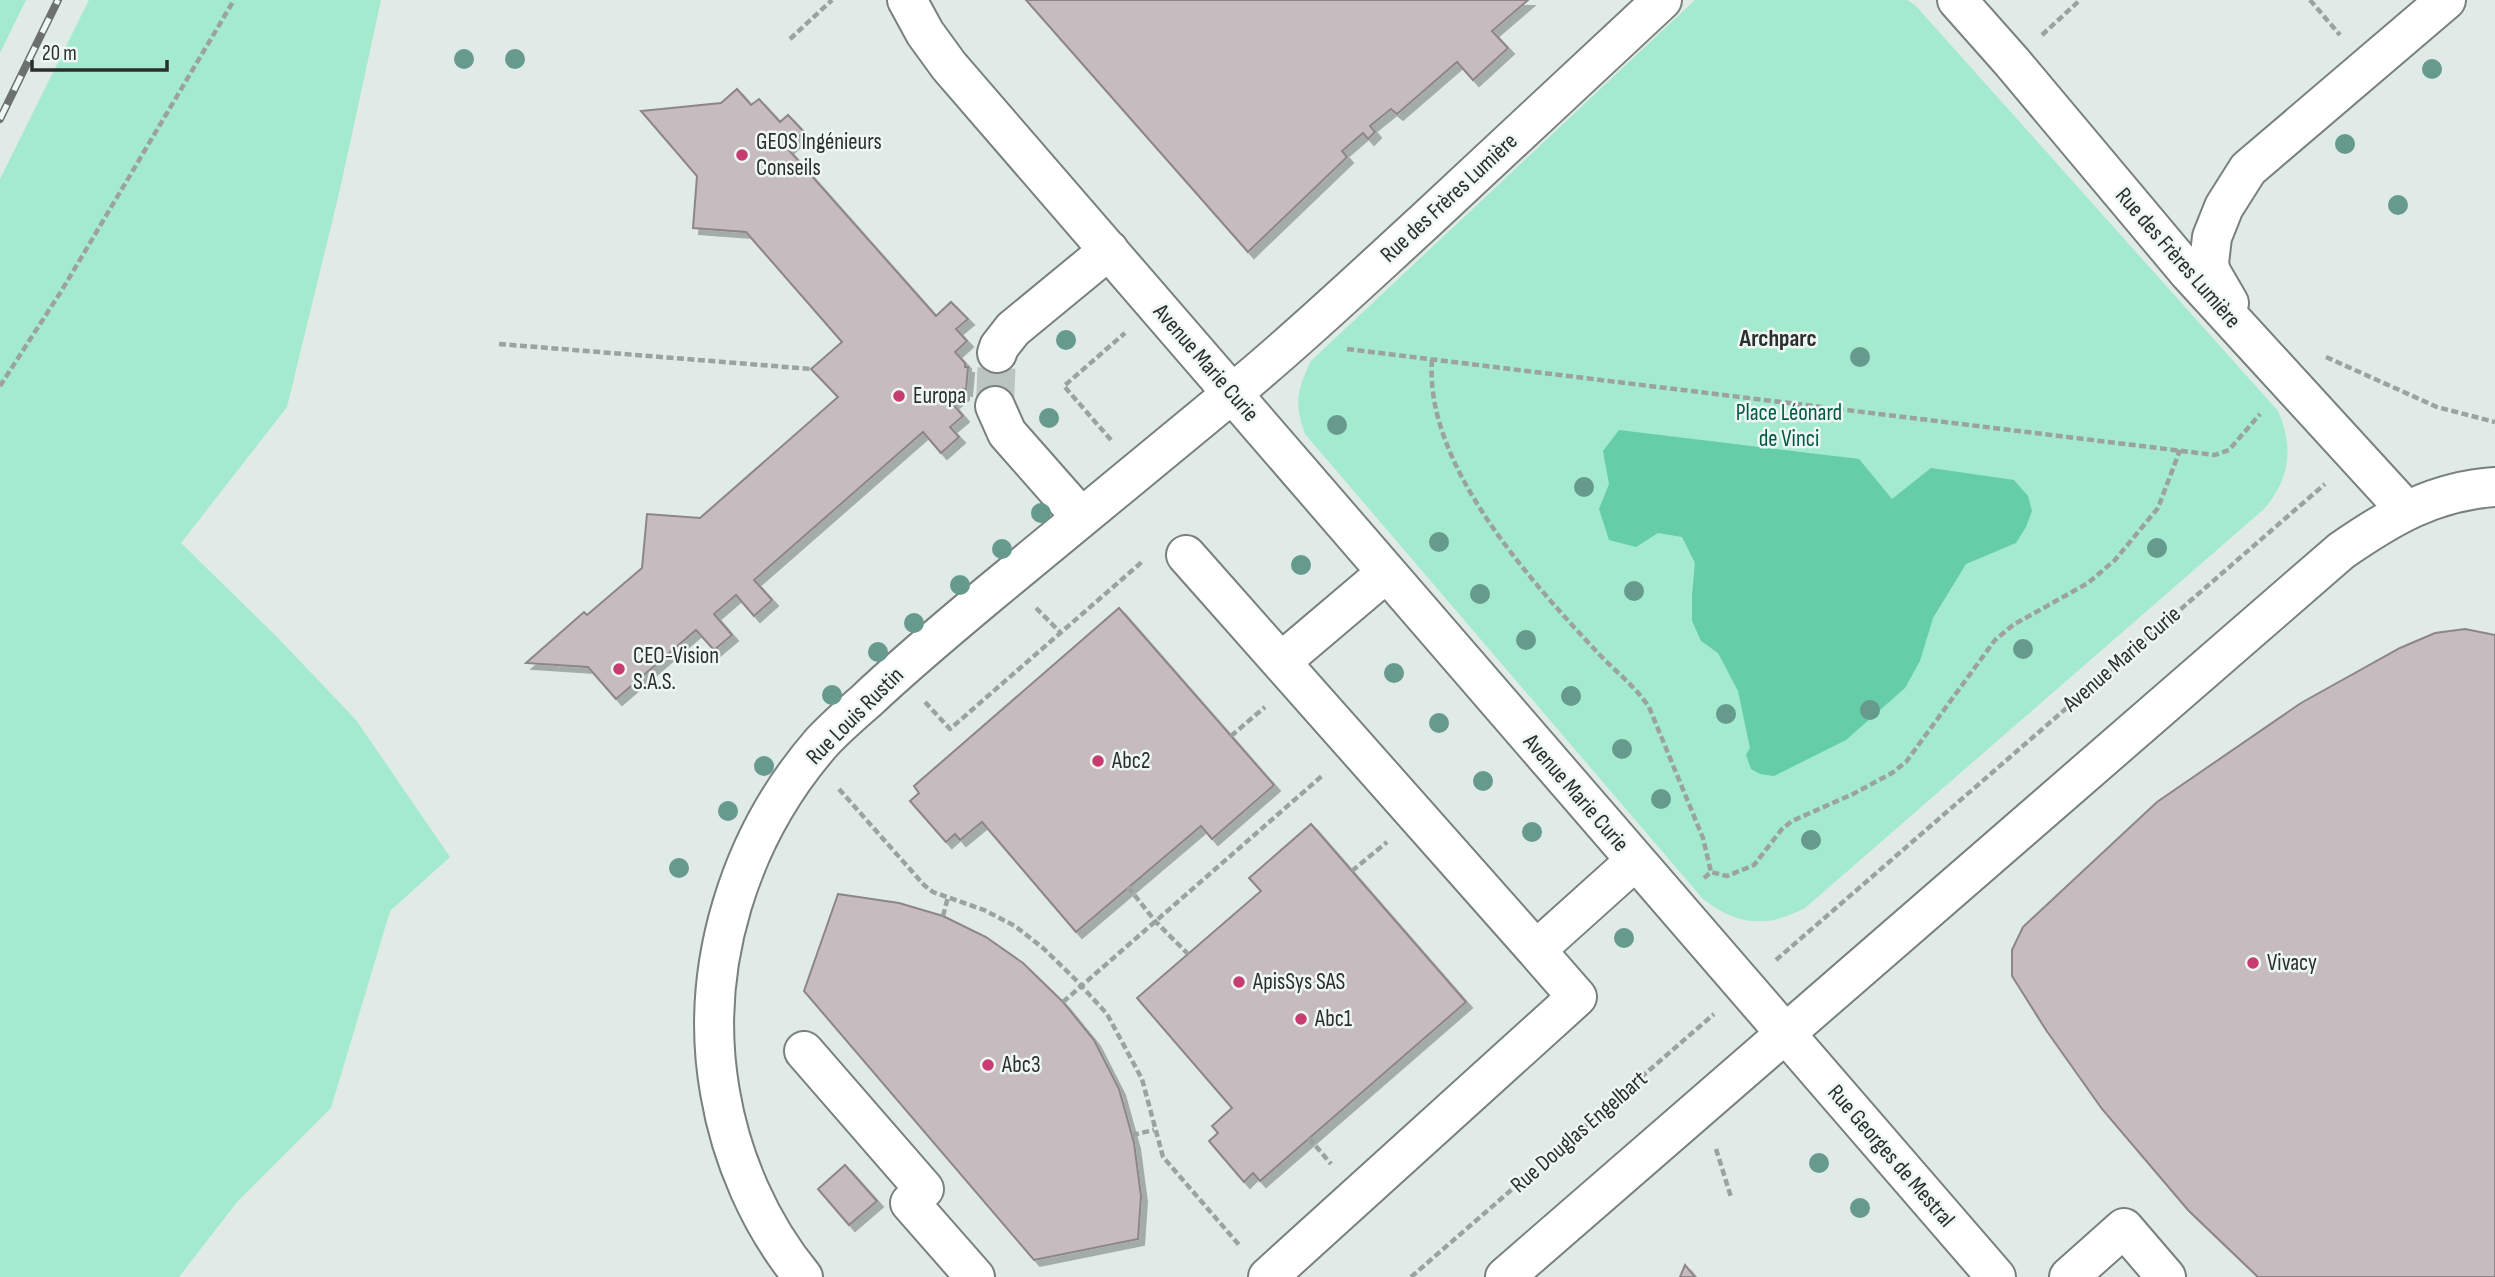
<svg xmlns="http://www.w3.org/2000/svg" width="2495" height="1277" viewBox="0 0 2495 1277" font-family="'Sofia Sans Condensed',sans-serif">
<defs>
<filter id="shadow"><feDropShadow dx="6" dy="6" stdDeviation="0" flood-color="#0004"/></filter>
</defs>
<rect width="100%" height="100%" fill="#e0eae6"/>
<path fill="#a3eace" d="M0,0H26L0,53Z
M89,0H381L340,189L287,407L181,543L277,637L356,720L450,857L390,911L331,1108L237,1202L179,1277H0V179Z
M1695,0H1907L1915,5L2278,411C2294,447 2290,479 2264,509L1805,908C1766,928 1738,926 1703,899L1305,434C1294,404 1297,390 1311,361Z"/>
<path fill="#66cda9" d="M1619,430L1859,459L1892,499L1931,468L2014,480L2028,496L2032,511L2026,527L2016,543L1966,564L1933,618L1920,661L1905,688L1846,740L1774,776L1760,774L1751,769L1746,755L1750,748L1738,691L1718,653L1701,641L1692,621V595L1695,563L1682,537L1658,533L1636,547L1609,540L1599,509L1609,484L1603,451Z"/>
<path fill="#c6bcbf" stroke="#8e8587" stroke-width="2" filter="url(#shadow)" d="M1026,0H1528L1492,31L1508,48L1473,80L1457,62L1397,114L1391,109L1370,126L1375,132L1368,139L1363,133L1342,151L1347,157L1248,252Z
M737,89L751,105L759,99L780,122L788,115L804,132L787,148L936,316L951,302L968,319L956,329L967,341L955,352L965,363V367H968L966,390L963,389V394L952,403L963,416L950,427L959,437L941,453L923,432L754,580L772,600L754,616L736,595L714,614L732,635L714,650L696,630L616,699L588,667L526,663L584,612L587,615L642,568L647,514L700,518L838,397L811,369L842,342L746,232L693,228L697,176L641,111L721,103Z
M1119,608L1274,785L1212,839L1201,826L1076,932L982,822L960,840L955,834L946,842L910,801L919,793L914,786Z
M2465,629L2495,635V1277H2258L2188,1210L2102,1109L2046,1030L2012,976V950L2023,927L2157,802L2301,703L2400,648L2435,633Z
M1311,824L1466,1002L1260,1181L1253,1173L1244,1182L1209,1141L1218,1133L1212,1126L1232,1108L1137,998L1261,891L1249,878Z
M838,894L899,903L943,916L986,937L1023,963L1063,1002L1094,1040L1119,1089L1134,1143L1141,1196L1138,1239L1034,1260L804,991Z
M845,1165L877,1201L849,1225L818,1189Z
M1685,1265L1695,1277H1680Z"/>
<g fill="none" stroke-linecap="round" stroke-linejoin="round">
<path stroke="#bcc4c1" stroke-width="38" stroke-dasharray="38 19" stroke-linecap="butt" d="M995,406L997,353"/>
<g stroke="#79817e" stroke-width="42">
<path id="minor" d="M907,0L925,33L949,66L1996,1277
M1957,0L2012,62L2189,273L2406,510
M2229,303L2211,272L2209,263L2212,237L2224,207L2248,169L2446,0
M997,353L999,347L1013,329L1109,250
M995,406L1007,433L1081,517
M1186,555L1536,950L1635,861
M1281,662L1386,573
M804,1051L924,1189L910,1203L975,1277
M803,1277C760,1225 731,1158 720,1092C698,967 740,836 822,742C836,727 851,714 866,701C905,664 947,629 989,594C1074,523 1161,453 1246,382C1307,331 1365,276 1424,222C1503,148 1583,74 1662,0
M1268,1277L1577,997L1536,950
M1505,1277L2341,551C2390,517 2434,491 2495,487
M2069,1277L2124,1228L2166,1277"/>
</g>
<path stroke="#9ba29f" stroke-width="4.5" stroke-dasharray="7 3.5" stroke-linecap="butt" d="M2310,0L2340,35
M2042,35L2080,0
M790,39L832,0
M499,344L811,369
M1347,349L2215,455L2229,450L2260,414
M2326,357L2437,407L2495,422
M1432,360C1424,465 1531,581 1598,653C1616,672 1635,686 1649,707L1703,838L1711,872
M0,386L62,290L234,0
M1111,440L1064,386L1125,333
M1036,608L1060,632
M925,702L950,729L1143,561
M1231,736L1265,707
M839,789L924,885L933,892L984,910L1015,926L1043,948L1075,979L1107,1014L1142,1079L1163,1157L1240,1246
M1352,871L1387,842
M1704,878L1711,872L1727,876L1754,865L1782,829L1792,821L1853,794L1892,773L1906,762L1995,640L2013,625L2088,583L2115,560L2158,508L2180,450
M1128,887L1156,922L1188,954
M943,916L948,897
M1776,960L2325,484
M1063,1002L1323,775
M1132,1135L1154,1130
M1309,1138L1331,1164
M1716,1149L1731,1197
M1411,1277L1714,1014"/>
<use href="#minor" stroke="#fff" stroke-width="38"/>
<g stroke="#6c716f" stroke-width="8">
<path id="rail" d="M0,119L58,0"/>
</g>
<use href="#rail" stroke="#eef7f3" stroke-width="5" stroke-dasharray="16" stroke-linecap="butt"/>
</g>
<g fill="#659a8c">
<circle cx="464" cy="59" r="10"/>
<circle cx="515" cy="59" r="10"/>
<circle cx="2432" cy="69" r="10"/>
<circle cx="2345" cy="144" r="10"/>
<circle cx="2398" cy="205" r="10"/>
<circle cx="1066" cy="340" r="10"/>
<circle cx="1860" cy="357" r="10"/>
<circle cx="1049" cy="418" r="10"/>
<circle cx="1337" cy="425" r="10"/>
<circle cx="1584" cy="487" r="10"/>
<circle cx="1041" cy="513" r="10"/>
<circle cx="1439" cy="542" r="10"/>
<circle cx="2157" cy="548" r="10"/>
<circle cx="1002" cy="549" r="10"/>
<circle cx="1301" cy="565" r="10"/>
<circle cx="960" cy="585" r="10"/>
<circle cx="1634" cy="591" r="10"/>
<circle cx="1480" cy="594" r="10"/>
<circle cx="914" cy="623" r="10"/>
<circle cx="1526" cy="640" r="10"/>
<circle cx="2023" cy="649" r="10"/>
<circle cx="878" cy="652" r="10"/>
<circle cx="1394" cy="673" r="10"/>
<circle cx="832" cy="695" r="10"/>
<circle cx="1571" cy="696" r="10"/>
<circle cx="1870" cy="710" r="10"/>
<circle cx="1726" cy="714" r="10"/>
<circle cx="1439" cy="723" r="10"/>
<circle cx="1622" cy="749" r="10"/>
<circle cx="764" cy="766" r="10"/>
<circle cx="1483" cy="781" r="10"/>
<circle cx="1661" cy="799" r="10"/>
<circle cx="728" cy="811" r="10"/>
<circle cx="1532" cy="832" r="10"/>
<circle cx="1811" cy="840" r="10"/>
<circle cx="679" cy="868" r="10"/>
<circle cx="1624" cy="938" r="10"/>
<circle cx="1819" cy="1163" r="10"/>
<circle cx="1860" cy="1208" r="10"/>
</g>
<g fill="#c73c71" stroke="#eef7f3" stroke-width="2.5">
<circle cx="742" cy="155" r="7"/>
<circle cx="899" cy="396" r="7"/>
<circle cx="619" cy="669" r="7"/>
<circle cx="1098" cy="761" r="7"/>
<circle cx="2253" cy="963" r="7"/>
<circle cx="1239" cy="982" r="7"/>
<circle cx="1301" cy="1019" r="7"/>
<circle cx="988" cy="1065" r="7"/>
</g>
<g text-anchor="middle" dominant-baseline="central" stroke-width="5" stroke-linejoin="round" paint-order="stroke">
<g font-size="23" fill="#2b2e2d" stroke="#eef7f3" text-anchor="start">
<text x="756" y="142">GEOS Ingénieurs<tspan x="756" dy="26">Conseils</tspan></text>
<text x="913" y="396">Europa</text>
<text x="633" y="656">CEO-Vision<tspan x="633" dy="26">S.A.S.</tspan></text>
<text x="1112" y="761">Abc2</text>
<text x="2267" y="963">Vivacy</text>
<text x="1253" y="982">ApisSys SAS</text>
<text x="1315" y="1019">Abc1</text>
<text x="1002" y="1065">Abc3</text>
</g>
<g font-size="23" fill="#2b2e2d" stroke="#eef7f3">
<text transform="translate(1449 198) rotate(-43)">Rue des Frères Lumière</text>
<text transform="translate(2178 258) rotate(49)">Rue des Frères Lumière</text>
<text transform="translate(1206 363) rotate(49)">Avenue Marie Curie</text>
<text transform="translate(2122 659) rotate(-41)">Avenue Marie Curie</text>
<text transform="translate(855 716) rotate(-45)">Rue Louis Rustin</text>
<text transform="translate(1576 793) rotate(49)">Avenue Marie Curie</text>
<text transform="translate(1579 1132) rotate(-41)">Rue Douglas Engelbart</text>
<text transform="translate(1891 1156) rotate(49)">Rue Georges de Mestral</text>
</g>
<g font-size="23" fill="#005942" stroke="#eef7f3">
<text x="1789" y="413">Place Léonard<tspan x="1789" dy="26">de Vinci</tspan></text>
</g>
<g font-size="24" font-weight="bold" fill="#2b2e2d" stroke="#eef7f3">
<text x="1778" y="338">Archparc</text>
</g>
</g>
<path d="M32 60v10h135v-10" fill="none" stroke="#2b2e2d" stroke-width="3.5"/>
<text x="42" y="60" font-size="21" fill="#2b2e2d" stroke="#eef7f3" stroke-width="5" paint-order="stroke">20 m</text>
</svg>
